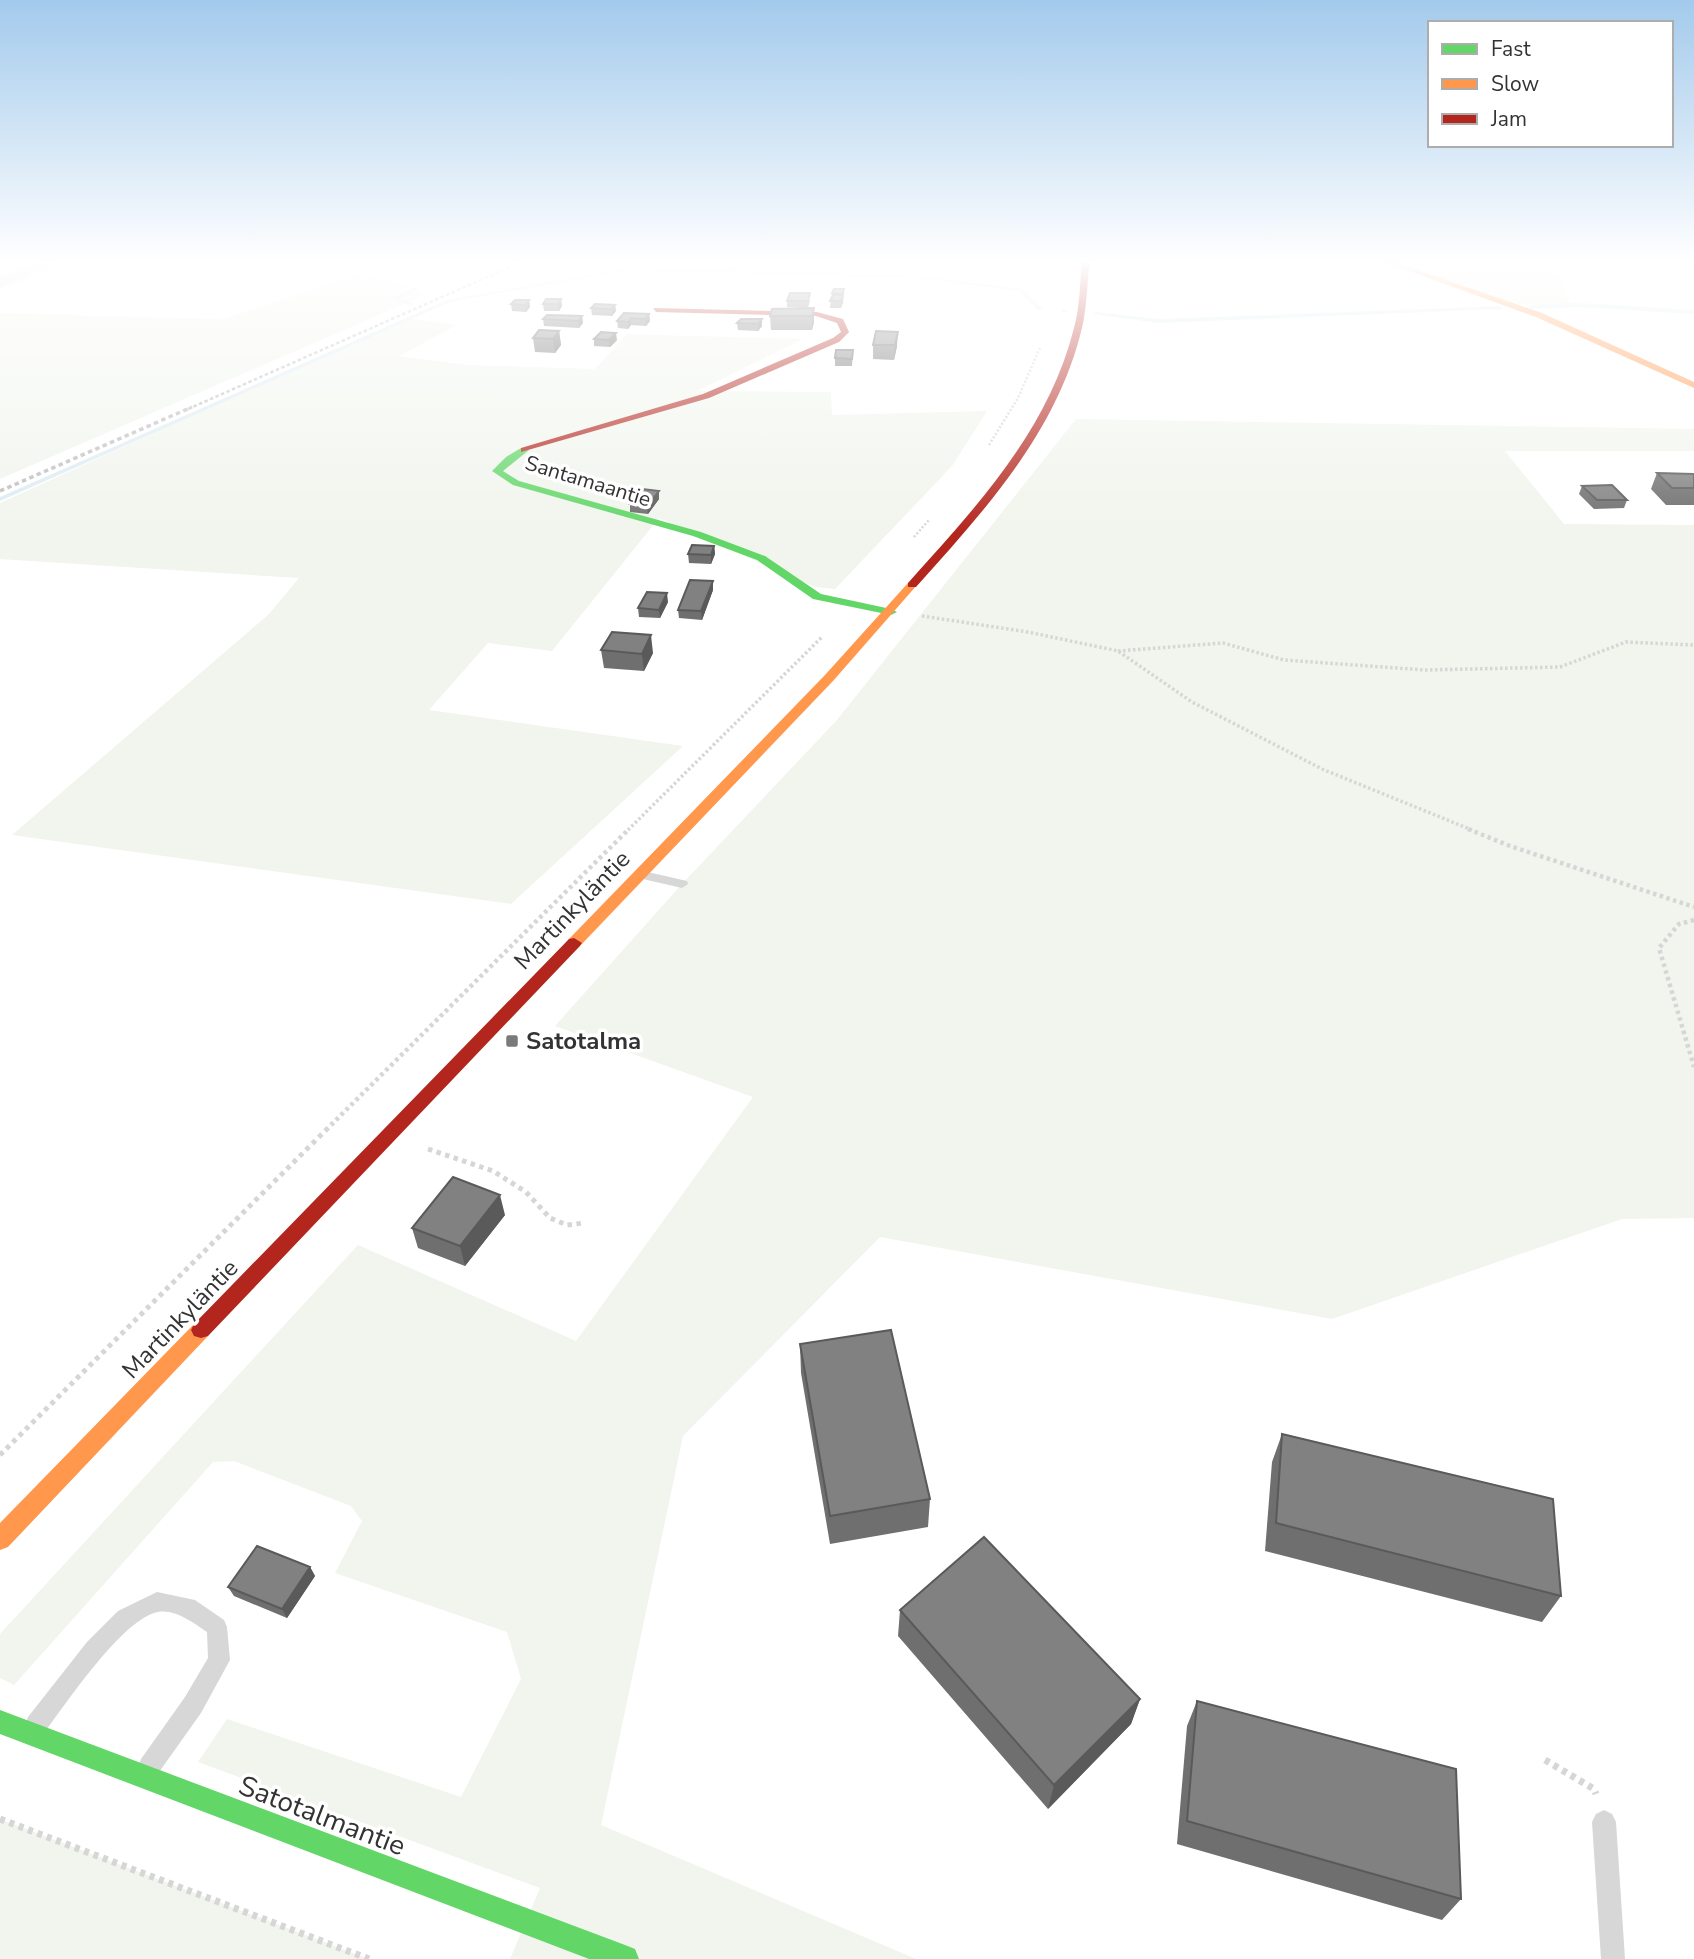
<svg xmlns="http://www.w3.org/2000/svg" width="1694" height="1959" viewBox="0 0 1694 1959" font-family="'Nunito Sans',sans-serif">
<rect width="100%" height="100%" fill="#fff"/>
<path fill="#f1f5ed" d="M0,259H78L0,290Z
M1391,259H1644L1655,270H1557L1571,305L1508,304Z
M353,277L427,294L0,479V313L223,319Z
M411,316L415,319L457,325L399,356L465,365L595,369L627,334L803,339L697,391L831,392L832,415L987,411L952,466L835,589L815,587L659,518L552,651L488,643L429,710L683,746L511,904L12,835L269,614L299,578L0,559V503Z
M1076,419L1694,429V451H1505L1564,524L1694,525V1218L1622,1219L1332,1319L880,1237L683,1436L601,1825L916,1959H510L540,1888L198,1762L227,1719L461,1797L521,1679L507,1632L335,1573L362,1521L351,1506L234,1461L213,1462L14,1685L0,1678V1634L358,1245L576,1341L753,1097L555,1026L682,884L837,720Z
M0,1819L369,1959H0Z"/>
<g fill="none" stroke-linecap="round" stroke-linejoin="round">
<path fill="#ddebf3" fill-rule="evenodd" d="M282,259H288L419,289L399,299L414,303L412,306L391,299L412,289Z
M759,259H765L729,270L917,276L1022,289L1043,309L1038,310L1019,291L917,278L629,270L450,302L0,501V497L447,300L629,268L729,270L727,268Z
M1579,303L1694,310V314L1579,307L1531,309L1528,307L1531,305Z
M1501,306L1503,309L1159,323L1093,314L1096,312L1159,319Z
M1063,309L1067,311V313L1061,312Z"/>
<path stroke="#d6d6d6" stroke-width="2.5" stroke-dasharray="2 2" stroke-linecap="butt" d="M989,445L1018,398L1040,348
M914,537L929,520"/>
<path stroke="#d6d6d6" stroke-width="3.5" stroke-dasharray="2.5 2.5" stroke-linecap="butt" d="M922,616L1028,632L1118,651L1192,702L1322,769L1472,830
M1118,651L1223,643L1284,660L1425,670L1560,667L1626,642L1694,645
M628,830L823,636"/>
<path stroke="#d6d6d6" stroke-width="4.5" stroke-dasharray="3.5 3.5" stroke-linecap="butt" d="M1468,829L1510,846L1694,907
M1694,920L1679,924L1659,948L1694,1067
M331,1125L629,829"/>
<path stroke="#d6d6d6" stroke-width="5" stroke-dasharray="4.5 4.5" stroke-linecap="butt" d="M428,1149L493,1171L526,1192L550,1218L567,1225L584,1223
M0,1455L333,1123"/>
<path stroke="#d6d6d6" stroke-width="7" stroke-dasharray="5 5" stroke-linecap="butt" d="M1545,1760L1594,1789L1596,1794
M0,1819L369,1959"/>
<path fill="#d7d7d7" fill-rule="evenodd" d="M639,870L687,881L688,884L682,888L634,877L633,874Z
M157,1592L195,1600L224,1620L227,1627L230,1660L201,1713L157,1775L149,1778L141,1775L138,1767L141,1759L185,1697L208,1658L207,1632C193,1623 176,1609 158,1612C123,1618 66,1704 44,1733L36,1736L28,1733L25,1725L28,1717L87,1642L118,1611Z
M1604,1810L1612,1814L1616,1822L1625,1959H1601L1592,1822L1596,1814Z"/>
<path fill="#d7d7d7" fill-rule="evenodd" d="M47,259H63L0,287V278Z"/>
<path fill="#63d668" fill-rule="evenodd" d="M521,448L529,450L503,471L519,481L701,532L765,556L821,594L891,609L897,612L891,615L813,599L757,560L693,536L513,485L492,471L506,457Z
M0,1710L625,1945L635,1949L639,1959H589L0,1734Z"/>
<path fill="#ff974d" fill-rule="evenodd" d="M1376,259H1385L1542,313L1694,382V388L1536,317Z
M908,583L917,585L833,681L579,947H569L566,943L569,939L825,675Z
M201,1322L208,1324L211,1330L208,1336L8,1547L0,1550V1523L194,1324Z"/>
<path fill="#b3261e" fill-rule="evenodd" d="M1082,259H1090C1087,282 1087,306 1082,328C1057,432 985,510 916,587H908V583C977,506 1048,431 1074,328C1080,306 1080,282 1082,259Z
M653,308L817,312L843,319L849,332L839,342L709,398L521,452V448L703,394L833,338L841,332L837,323L816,316L656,312Z
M574,938L582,943L579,947L208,1336L201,1338L194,1336L191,1330L194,1324L569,939Z"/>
<path stroke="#bebebe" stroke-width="2.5" stroke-dasharray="3.5 2.5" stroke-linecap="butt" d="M188,409L528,259"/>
<path stroke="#bebebe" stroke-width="3.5" stroke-dasharray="4.5 3.5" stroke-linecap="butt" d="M0,491L192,407"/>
</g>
<path fill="#6f6f6f" d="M844,289L843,302L841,308H830L832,293Z
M561,299L562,306L559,311H544L543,304Z
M529,300L530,307L526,312L512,311L511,304Z
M810,300L808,308L787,307V301Z
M615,305L616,311L612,316L592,315L591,308Z
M814,308V322L812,330H771L770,316Z
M649,314L650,321L646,326L631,325L628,329L618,328L617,321Z
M582,316L583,323L579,328L544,326L543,319Z
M741,319L762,326L758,331L738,330L737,323Z
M559,331L561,345L555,353L535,352L533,338Z
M594,339L617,340L610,347L594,346Z
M873,345L897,346L894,360L873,359Z
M853,350L852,366H835V358Z
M1657,473L1694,474V505H1666L1651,489Z
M1582,486L1627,500L1624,508L1594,509L1579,494Z
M659,491V499L648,514L630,512V504Z
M714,546L715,554L711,564L689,563L688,554Z
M713,590L702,620L679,618L678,610Z
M668,602L660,618L639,617L638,608Z
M601,650L653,653L644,671L604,668Z
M505,1215L465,1266L418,1248L412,1228Z
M800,1344L930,1499L928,1527L830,1544L801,1373Z
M1282,1434L1561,1596L1542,1622L1265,1551L1272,1462Z
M310,1567L315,1576L287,1618L234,1596L228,1587Z
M900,1610L1140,1699L1131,1724L1048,1809L898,1636Z
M1197,1701L1461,1899L1442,1920L1177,1844L1187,1726Z"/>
<path fill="#5a5a5a" d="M844,289L843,302L841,308V301Z
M561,299L562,306L559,311L558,304Z
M529,300L530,307L526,312L525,305Z
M615,305L616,311L612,316L611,309Z
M814,308V322L812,330V316Z
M649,314L650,321L646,326L645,319Z
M582,316L583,323L579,328L578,321Z
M631,318V325L628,329V322Z
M762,319V326L758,331V324Z
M559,331L561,345L555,353L553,339Z
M898,332L897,346L894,360L895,345Z
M616,333L617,340L610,347L609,340Z
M659,491V499L648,514L647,506Z
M714,546L715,554L711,564V555Z
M713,581V590L702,620L701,611Z
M667,593L668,602L660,618L659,610Z
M651,635L653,653L644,671L642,654Z
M500,1195L505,1215L465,1266L460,1246Z
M310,1567L315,1576L287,1618L282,1609Z
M1140,1699L1131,1724L1048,1809L1054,1785Z"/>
<path fill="#818181" stroke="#5a5a5a" stroke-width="2" d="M834,289H844L842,294L832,293Z
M790,293H810L808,301H787Z
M833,295H843L841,301H830Z
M546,299H561L558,304H543Z
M515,300H529L525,305L511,304Z
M595,304L615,305L611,309L591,308Z
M814,308L812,316H770L772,309Z
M624,313L649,314L645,319L631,318L628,322L617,321Z
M547,315L582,316L578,321L543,319Z
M741,319H762L758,324L737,323Z
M539,330L559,331L553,339L533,338Z
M876,331L898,332L895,345H873Z
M601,332L616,333L609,340L594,339Z
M836,350H853L852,359L835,358Z
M1657,473L1694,474V488H1672Z
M1612,485L1627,500H1597L1582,486Z
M642,489L659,491L647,506L630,504Z
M692,545L714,546L711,555L688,554Z
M690,580L713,581L701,611L678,610Z
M647,592L667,593L659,610L638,608Z
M612,632L651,635L642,654L601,650Z
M453,1177L500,1195L460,1246L412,1228Z
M891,1330L930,1499L830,1516L800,1344Z
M1282,1434L1553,1499L1561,1596L1276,1523Z
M984,1537L1140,1699L1054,1785L900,1610Z
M257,1546L310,1567L282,1609L228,1587Z
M1197,1701L1456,1769L1461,1899L1187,1821Z"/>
<linearGradient id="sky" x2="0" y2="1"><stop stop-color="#a3caec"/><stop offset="0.49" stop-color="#fff"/><stop offset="1" stop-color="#fff" stop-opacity="0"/></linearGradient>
<rect width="1694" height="533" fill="url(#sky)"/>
<rect fill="#7a7a7a" stroke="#fff" stroke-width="2.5" x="505" y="1034" width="14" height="14" rx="3.5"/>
<g text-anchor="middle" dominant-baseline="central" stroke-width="7" stroke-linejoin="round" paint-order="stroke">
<g font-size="21" fill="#333" stroke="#fff">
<text transform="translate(588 481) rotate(17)">Santamaantie</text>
</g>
<g font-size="24" fill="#333" stroke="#fff">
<text transform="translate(572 910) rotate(-46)">Martinkyläntie</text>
<text transform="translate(180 1319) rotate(-46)">Martinkyläntie</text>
</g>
<g font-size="24" font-weight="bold" fill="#333" stroke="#fff" text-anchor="start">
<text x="526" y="1041">Satotalma</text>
</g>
<g font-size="28" fill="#333" stroke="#fff">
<text transform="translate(322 1816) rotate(21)">Satotalmantie</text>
</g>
</g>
<rect x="1428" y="21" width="245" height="126" fill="#ffffff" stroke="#adadad" stroke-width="2"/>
<rect x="1442" y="44" width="35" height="10" fill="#63d668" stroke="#adadad" stroke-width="2"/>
<text x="1491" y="56" font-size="21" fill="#333333">Fast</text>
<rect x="1442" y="79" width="35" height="10" fill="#ff974d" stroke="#adadad" stroke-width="2"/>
<text x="1491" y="91" font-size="21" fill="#333333">Slow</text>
<rect x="1442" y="114" width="35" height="10" fill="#b3261e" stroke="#adadad" stroke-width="2"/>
<text x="1491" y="126" font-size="21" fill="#333333">Jam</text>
</svg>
